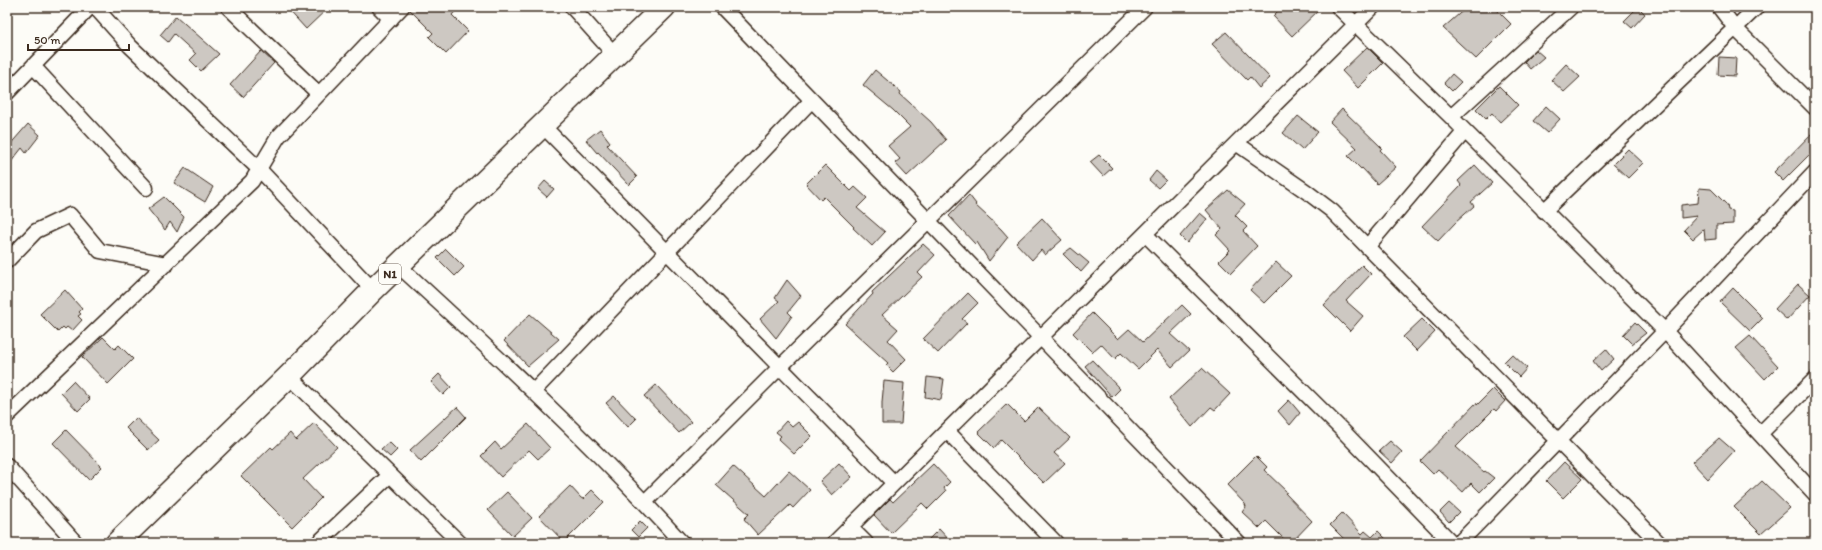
<svg xmlns="http://www.w3.org/2000/svg" width="1822" height="550" viewBox="0 0 1822 550" font-family="Itim,sans-serif">
<rect width="100%" height="100%" fill="#fdfcf7"/>
<filter id="ink" filterUnits="userSpaceOnUse"><feTurbulence type="fractalNoise" baseFrequency=".025" numOctaves="2"/><feDisplacementMap in="SourceGraphic" scale="8" xChannelSelector="R" yChannelSelector="G"/><feConvolveMatrix kernelMatrix="1 2 1 2 8 2 1 2 1" color-interpolation-filters="sRGB"/></filter>
<g filter="url(#ink)">
<path fill="#cdc8c2" stroke="#3b2a1e" d="M286,7H329L306,29Z
M410,7H459L452,15L468,31L446,54L429,37L433,33L410,10Z
M1282,7H1322L1292,36L1273,16Z
M1467,7H1494L1511,24L1476,59L1443,28Z
M1638,7L1645,14L1632,28L1624,21Z
M176,16L219,54L201,71L190,60L196,54L174,34L168,42L160,35Z
M1226,32L1270,78L1259,88L1250,77L1247,80L1212,44Z
M1367,47L1383,63L1358,88L1342,71Z
M1536,50L1544,57L1530,69L1524,62Z
M261,51L274,63L243,97L230,85Z
M1719,57L1736,58L1735,76L1718,75Z
M1566,64L1580,77L1564,92L1551,80Z
M875,70L901,92L900,94L931,122L946,140L907,176L895,163L900,159L888,146L910,127L893,110L863,85Z
M1452,74L1461,82L1452,91L1444,83Z
M1499,86L1518,105L1500,122L1492,113L1486,119L1476,109Z
M1546,106L1560,119L1547,133L1533,121Z
M1342,109L1382,148L1380,150L1396,167L1377,184L1362,168L1361,169L1348,156L1357,148L1330,122Z
M1298,116L1318,132L1302,150L1283,133Z
M28,124L40,135L26,153L22,148L7,167V148Z
M600,129L610,142L607,145L637,177L629,185L598,152L597,153L586,140Z
M1815,130V149L1783,181L1774,172Z
M1628,149L1643,163L1628,178L1613,164Z
M1099,155L1112,168L1103,176L1090,162Z
M825,165L851,191L855,187L867,198L857,208L885,232L872,246L853,228L854,227L824,197L821,200L806,184Z
M1475,165L1492,183L1471,202L1474,206L1455,223L1438,241L1422,226L1461,185L1458,181Z
M185,168L213,187L205,202L174,183Z
M1156,171L1166,180L1158,188L1149,180Z
M545,181L554,189L547,197L538,189Z
M1699,188L1711,189L1727,205L1728,210L1733,211V224L1716,225V239L1705,240L1704,229L1693,239L1684,230L1697,216L1681,218V205L1698,203Z
M1228,190L1245,204L1235,215L1247,227L1243,231L1257,246L1231,273L1219,261L1230,250L1216,235L1222,229L1206,210Z
M969,195L976,204L975,205L1001,229L1008,237L989,261L977,242L975,244L949,216Z
M164,197L184,217L177,232L170,222L165,230L148,209Z
M1200,213L1207,219L1187,243L1180,236Z
M1042,218L1062,240L1045,255L1041,250L1032,260L1016,243Z
M923,244L935,255L918,273L922,277L882,315L898,329L888,340L906,359L893,372L886,365L888,363L845,324L873,294L872,292Z
M1071,248L1089,263L1081,272L1063,254Z
M446,249L464,267L455,276L437,258Z
M1276,262L1291,276L1264,303L1250,290Z
M1362,265L1371,274L1346,301L1363,316L1350,331L1324,305Z
M787,280L801,296L788,312L792,316L776,338L760,319L779,301L775,298Z
M1798,284L1810,295L1787,320L1775,309Z
M1733,288L1763,318L1750,331L1720,302Z
M65,290L82,309L79,312L81,314L78,316L82,320L72,331L67,327L65,329L63,327L58,332L40,314Z
M968,293L978,303L962,319L967,323L938,353L923,339Z
M1182,305L1191,314L1170,334L1189,351L1172,367L1157,350L1138,369L1121,353L1115,359L1101,344L1092,352L1073,333L1092,313L1118,339L1129,329L1143,342Z
M530,314L559,339L528,366L504,341Z
M1422,319L1435,332L1417,351L1403,337Z
M1635,322L1646,333L1632,344L1623,335Z
M1750,336L1778,366L1765,379L1736,348Z
M103,337L115,349L119,345L133,359L108,384L82,357Z
M1606,349L1614,359L1601,371L1593,361Z
M1512,354L1527,368L1519,377L1504,362Z
M1092,360L1120,389L1112,397L1085,366Z
M1202,368L1230,394L1215,410L1211,407L1192,427L1169,399Z
M439,374L451,387L443,395L431,382Z
M927,377L944,379L941,400L925,397Z
M73,381L90,399L78,411L61,393Z
M884,381L904,383L901,424H882V402Z
M656,385L691,422L679,433L644,396Z
M1493,389L1505,401L1496,411L1494,409L1456,447L1484,472L1485,471L1494,478L1480,492L1471,483L1463,492L1438,469L1433,474L1420,461L1476,403L1477,405Z
M614,396L636,419L628,427L606,403Z
M1289,400L1300,413L1290,425L1278,411Z
M1007,404L1024,421L1038,407L1070,438L1054,453L1065,463L1044,483L1001,440L994,448L978,432Z
M457,407L466,417L421,462L410,450Z
M136,418L159,440L148,450L126,428Z
M786,421L792,427L798,422L812,436L794,454L778,439L781,436L776,432Z
M314,423L337,447L303,479L321,498L292,527L241,476L271,447L273,449L290,433L296,440Z
M528,424L550,448L538,459L529,450L501,477L481,456L495,442L501,449Z
M66,430L102,467L89,480L53,443Z
M1719,438L1734,451L1708,479L1692,462Z
M1390,441L1402,452L1392,463L1379,451Z
M389,442L397,450L390,457L381,449Z
M1256,456L1267,467L1264,470L1287,492L1285,493L1312,521L1291,543H1288L1266,521L1259,528L1242,512L1246,507L1245,504L1227,485Z
M1564,462L1582,479L1563,498L1546,481Z
M839,463L852,477L832,495L820,481Z
M933,464L950,482L944,488L946,491L928,509L922,503L891,533L874,515L890,499L893,502Z
M733,466L766,496L789,471L810,490L793,508L790,505L758,535L744,519L749,514L716,485Z
M1762,481L1790,508L1761,534L1734,507Z
M570,486L581,498L583,499L592,490L604,502L564,542L539,516Z
M507,492L532,518L513,536L488,510Z
M1449,503L1459,512L1449,522L1440,512Z
M1342,513L1362,534L1365,531L1372,537L1378,531L1390,543H1348L1330,525Z
M640,521L647,528L638,537L631,530Z
M939,529L952,543H925Z"/>
<g fill="none" stroke-linecap="round" stroke-linejoin="round">
<g stroke="#3b2a1e" stroke-width="17">
<path id="street" d="M95,7L130,46L260,170L373,290
M228,7L319,94
M379,7L391,19
M572,7L615,55
M722,7L1239,543
M1338,7L1451,117L1665,331L1815,494
M1719,7L1736,29L1815,108
M33,66L146,188
M7,93L90,7
M1451,117L1571,7
M543,126L894,483
M1236,143L1307,192L1332,211L1659,543
M1544,211L1757,7
M1145,234L1344,432L1452,543
M1367,247L1465,131
M7,261L36,231L70,215L100,251L167,264
M399,266C496,355 593,445 682,543
M289,376L460,543
M534,391L812,100
M7,416L252,181L278,137L402,7
M947,431L1056,543
M1760,434L1815,379
M7,466L76,543
M645,502L780,367L1145,7
M850,527L866,543
M318,543L390,475
M834,543L1373,7
M1459,543L1665,331L1815,172"/>
</g>
<g stroke="#3b2a1e" stroke-width="25">
<path id="primary" d="M117,543L289,376L373,290L664,7"/>
</g>
<use href="#street" stroke="#fdfcf7" stroke-width="14"/>
<use href="#primary" stroke="#fdfcf7" stroke-width="22"/>
</g>
</g>
<g text-anchor="middle" dominant-baseline="central" stroke-width="3" stroke-linejoin="round" paint-order="stroke">
<rect fill="#fdfcf7" stroke="#75695f" stroke-width="1" x="379" y="264" width="22" height="20" rx="3"/>
<g font-size="12" font-weight="bold" fill="#3b2a1e">
<text x="390" y="274">N1</text>
</g>
</g>
<rect width="1822" height="550" fill="none" stroke="#fdfcf7" stroke-width="24"/>
<rect x="12" y="12" width="1798" height="526" fill="none" stroke="#3b2a1e" stroke-width="1.5" filter="url(#ink)"/>
<path d="M28 44v6h101v-6" fill="none" stroke="#3b2a1e" stroke-width="2"/>
<text x="34" y="44" font-size="12" fill="#3b2a1e" stroke="#fdfcf7" stroke-width="3" paint-order="stroke">50 m</text>
</svg>
